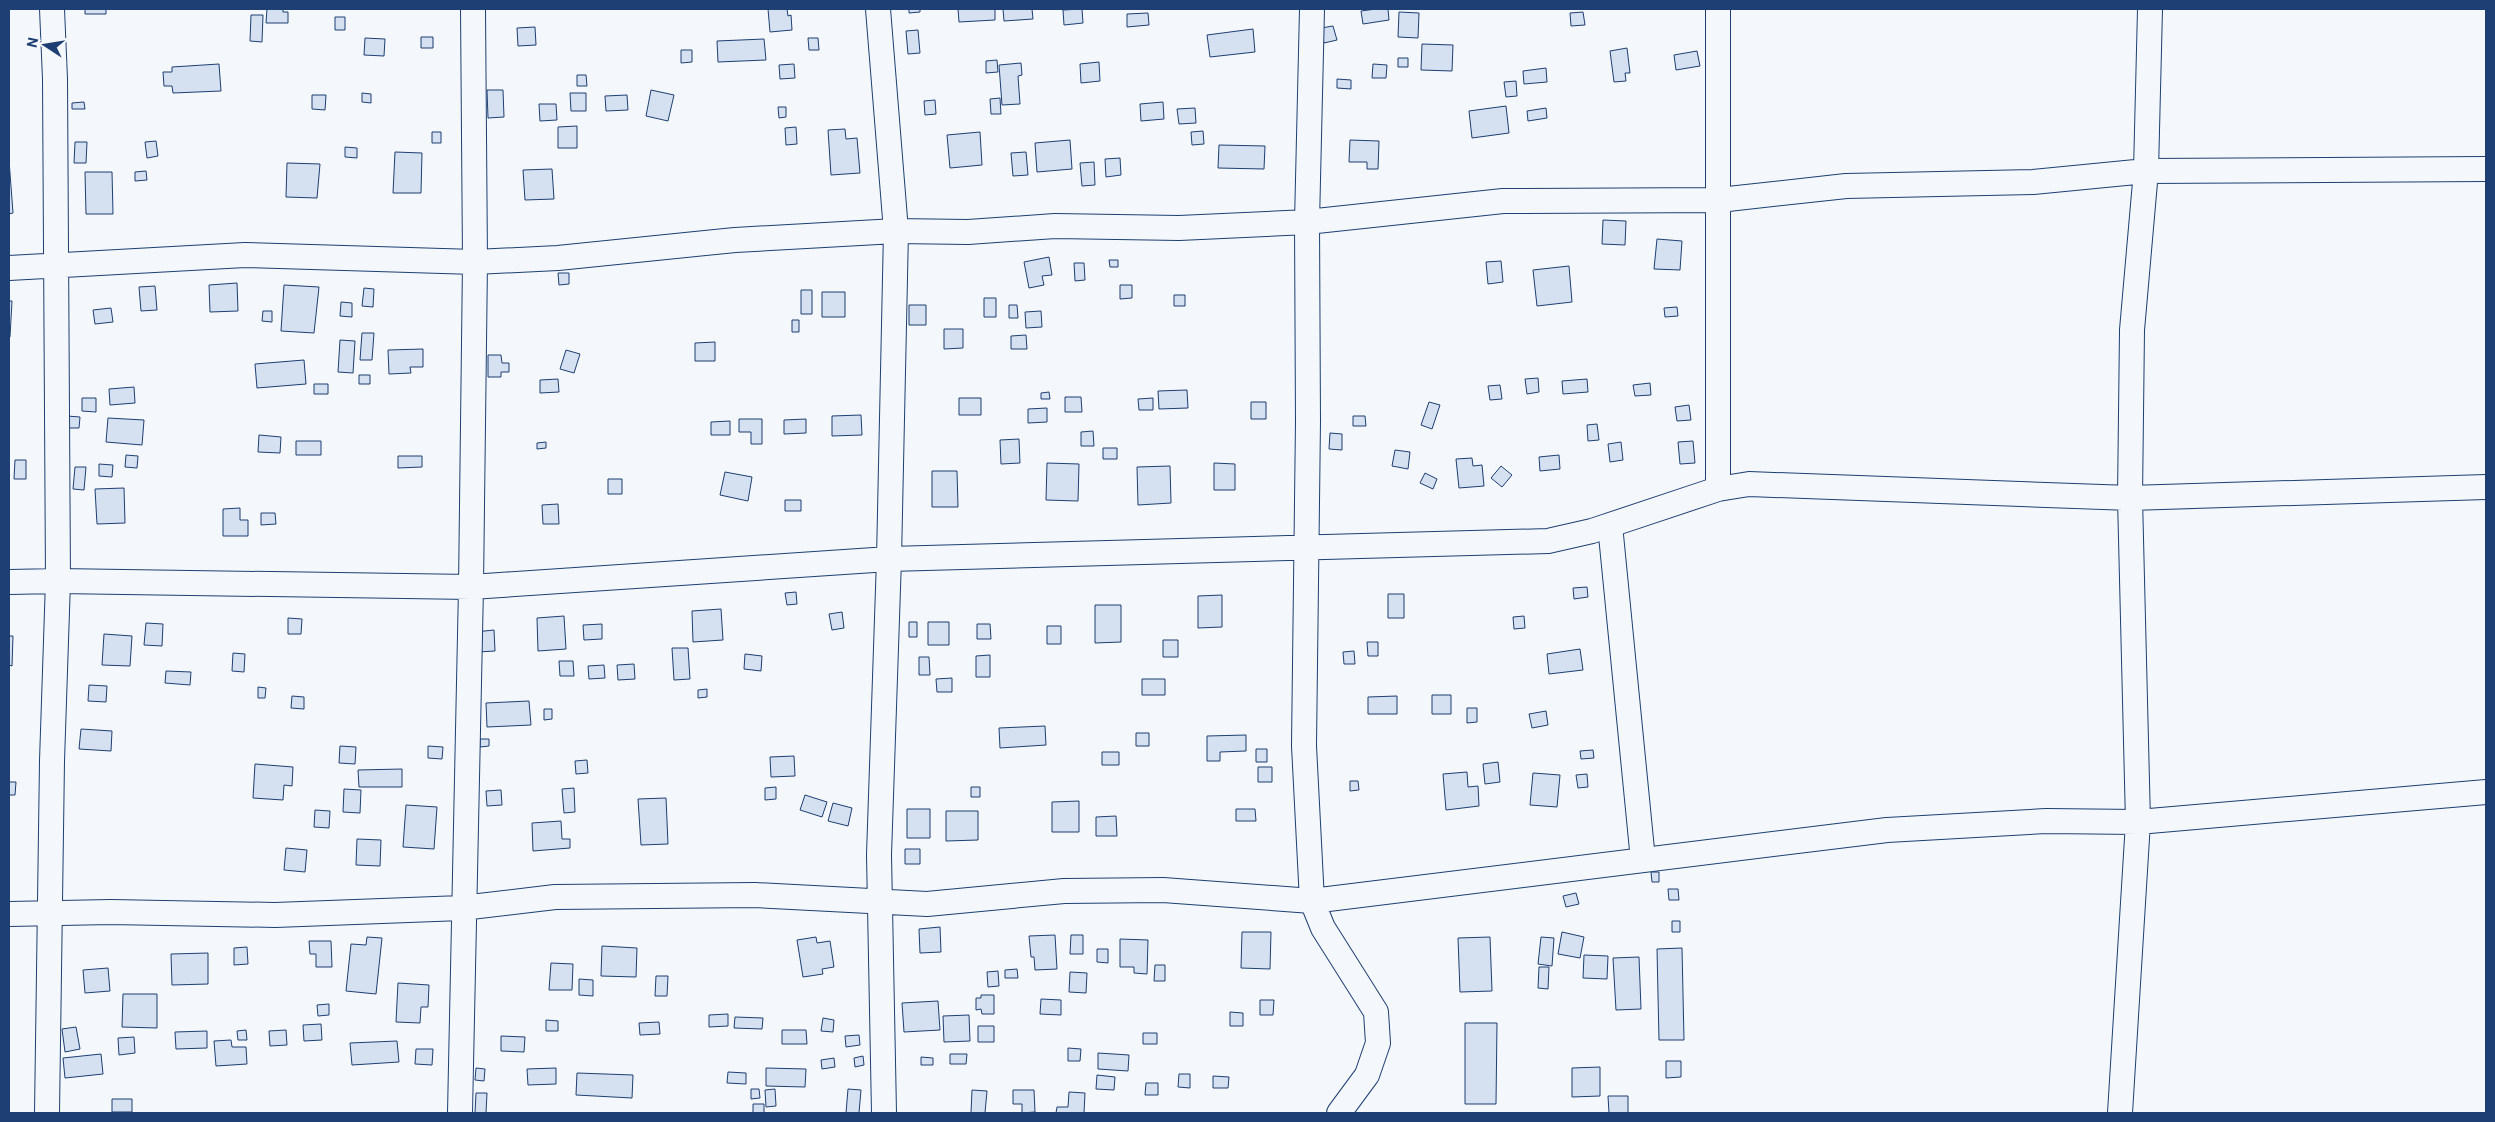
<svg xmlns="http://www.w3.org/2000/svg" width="2495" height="1122" viewBox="0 0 2495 1122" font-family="Roboto,sans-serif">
<rect width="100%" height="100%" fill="#f4f7fb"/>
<path fill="#d5e0f0" stroke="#1d3f73" d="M85,9H106V14H85Z
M267,9H283V12H288V23H266Z
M768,9H787L788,16L791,15L792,30L770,32Z
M909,9H920V12L909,13Z
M958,9H995V20L959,22Z
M1003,9H1032L1033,19L1004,21Z
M1082,9L1083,23L1064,25L1063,10Z
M1376,9H1388L1389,20L1363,24L1361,11Z
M1399,12L1419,13L1418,38L1398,37Z
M1583,12L1585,25L1571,26L1570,13Z
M1148,13L1149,25L1127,27V14Z
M251,15H263L262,42L250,41Z
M335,17H345V30H335Z
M1333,26L1337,40L1324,43L1321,28Z
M535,27L536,45L518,46L517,28Z
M1253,29L1255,52L1210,57L1207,35Z
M918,30L920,53L908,54L906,31Z
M421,37H433V48H421Z
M365,38L385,39L384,56L364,55Z
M808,38H818L819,50H809Z
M764,39L766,60L718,62L717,41Z
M1422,44L1453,45L1452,71L1421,70Z
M1627,48L1630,73H1625L1626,81L1614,82L1610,51Z
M681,50H692V62L681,63Z
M1697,51L1700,66L1676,70L1674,55Z
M1398,58H1408V67H1398Z
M997,60L998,72L986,73V61Z
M1099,62L1100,81L1081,83L1080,64Z
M1021,63L1022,75L1018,76L1020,104L1002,105L999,65Z
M219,64L221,91L173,93L172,86H164L163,72H172V67Z
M794,64L795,78L780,79L779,65Z
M1373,64L1387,65L1386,78H1372Z
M1546,68L1547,82L1524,84L1523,71Z
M577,75H586L587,86H577Z
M1337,79L1351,80V89L1337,88Z
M1516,81L1517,96L1506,97L1504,82Z
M487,90H503L504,117L488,118Z
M651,90L674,95L668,121L646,116Z
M362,93L371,94V103L362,102Z
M570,93H586V111H571Z
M312,95H326L325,110L312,109Z
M627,95L628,110L606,111L605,96Z
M1000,98L1001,114H991L990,99Z
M935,100L936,114L925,115L924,101Z
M84,102L85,109H72V103Z
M1163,102L1164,119L1141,121L1140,104Z
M539,104H556L557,120L540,121Z
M1506,106L1509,133L1472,138L1469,111Z
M778,107H786V117L779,118Z
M1195,108L1196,123L1179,124L1177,109Z
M1546,108L1547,118L1528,121L1527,111Z
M577,126V148H558V127Z
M796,127L797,144L786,145L785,128Z
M845,129L846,139L857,138L860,173L831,175L828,130Z
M1203,131L1204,144L1192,145L1191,132Z
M432,132H441V143H432Z
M980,132L982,165L950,168L947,135Z
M1070,140L1072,169L1037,172L1035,143Z
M1350,140L1379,141L1378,169H1367V162H1349Z
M156,141L158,156L147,158L145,142Z
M75,142H87L86,163H74Z
M1219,145L1265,146L1264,169L1218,168Z
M345,147L357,148V158L345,157Z
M395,152L422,153L421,193H393Z
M1026,152L1028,175L1013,176L1011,153Z
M1120,158L1121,175L1106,177L1105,159Z
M9,160L13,213L9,214Z
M1094,162L1095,185L1082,186L1080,163Z
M287,163L320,164L317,198L286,197Z
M552,169L554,199L525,200L523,170Z
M146,171L147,180L135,181V172Z
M85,172H112L113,214H86Z
M1603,220L1626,221L1625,245L1602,244Z
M1657,239L1682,241L1680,270L1654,269Z
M1049,257L1052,275L1042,276L1044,285L1029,288L1024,262Z
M1109,260H1118V267H1110Z
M1501,261L1503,282L1488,284L1486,262Z
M1074,263H1084L1085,280L1075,281Z
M1569,266L1572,302L1537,306L1533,270Z
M558,273H569V284L559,285Z
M237,283L238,311L210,312L209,285Z
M284,285L319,287L314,333L281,331Z
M1120,285H1132V298L1120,299Z
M155,286L157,310L141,311L139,287Z
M364,288L374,289L373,307L362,306Z
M801,290H812V314H801Z
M822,292H845V317H822Z
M1174,295H1185V306H1174Z
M984,298H996V317H984Z
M9,301H12L10,337H9Z
M341,302L352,303V317L340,316Z
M909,305H926V325H909Z
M1009,305H1017L1018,318H1009Z
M1677,307L1678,316L1665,317L1664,308Z
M111,308L113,322L95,324L93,310Z
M263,311H272V322L262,321Z
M1041,311L1042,327L1026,328L1025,312Z
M792,320H799V332H792Z
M944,329H963V348L944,349Z
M362,333H374L372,360H360Z
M1026,335L1027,349H1011V336Z
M340,340L355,341L353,373L338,372Z
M715,342V361H695V343Z
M423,349V367H410L411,373L389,374L388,350Z
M566,350L580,354L574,373L560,369Z
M488,355H501L502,363H509V372H501V377H488Z
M304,360L306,384L257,388L255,364Z
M359,375H370V384H359Z
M1538,378L1539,392L1527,394L1525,379Z
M558,379L559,392L540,393V380Z
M1587,379L1588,392L1563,394L1562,381Z
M1650,383L1651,395L1635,396L1633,385Z
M314,384H328V394H314Z
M1500,385L1502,399L1490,400L1488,386Z
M134,387L135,403L110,405L109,389Z
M1187,390L1188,408L1159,409L1158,391Z
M1049,392L1050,399H1041V393Z
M1065,397H1081L1082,412H1065Z
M82,398H96V412L82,411Z
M959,398H981V415H959Z
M1153,398V410H1139L1138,399Z
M1251,402H1266V419H1251Z
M1429,402L1440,405L1432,429L1421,425Z
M1689,405L1691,420L1677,421L1675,407Z
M1047,408V422L1028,423V409Z
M861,415L862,435L832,436V416Z
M67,416L80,417L79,428H66Z
M1353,416H1365L1366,426H1353Z
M108,418L144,420L142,445L106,442Z
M739,419H762V444H751V432H739Z
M806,419V433L784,434V420Z
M730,421V435H711V422Z
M1597,424L1599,440L1588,441L1587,425Z
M1093,431L1094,446H1081V432Z
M1330,433L1342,434V450L1329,449Z
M259,435L281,437L280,453L258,452Z
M1019,439L1020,463L1001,464L1000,440Z
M296,441H321V455H296Z
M1693,441L1695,463L1680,464L1678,442Z
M546,442V448L537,449V443Z
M1621,442L1623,460L1610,462L1608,444Z
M1103,448H1117V459H1103Z
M1395,450L1410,452L1408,469L1392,466Z
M126,455L138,456L137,468L125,467Z
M1559,455L1560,469L1540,471L1539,457Z
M398,456H422V467L398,468Z
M1472,458L1473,466L1482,465L1484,486L1459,488L1456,459Z
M15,460H26V479H14Z
M1047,463L1079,464L1078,501L1046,500Z
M1214,463L1235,464V490H1214Z
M99,464L113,465L112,477L99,476Z
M1170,466L1171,503L1138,505L1137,467Z
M1501,466L1512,475L1502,487L1491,478Z
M75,467H86L84,490L73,489Z
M932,471H957L958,507H932Z
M725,472L752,477L748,501L720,495Z
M1425,473L1437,479L1433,489L1420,483Z
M608,479H622V494H608Z
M124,488L125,523L97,524L95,489Z
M785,500H801V511H785Z
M558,504L559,524H543L542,505Z
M240,508V520H248V536H223V509Z
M261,513H275L276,524L261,525Z
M1587,587L1588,597L1574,599L1573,588Z
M796,592L797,604L787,605L785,593Z
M1388,594H1404V618H1388Z
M1222,595V627L1198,628V596Z
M1095,605H1121V642L1095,643Z
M721,609L723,640L693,642L692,611Z
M842,612L844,628L832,630L829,614Z
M564,616L566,649L538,651L537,618Z
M1524,616L1525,628L1514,629L1513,617Z
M288,618L302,619L301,634H288Z
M909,622H917V637H909Z
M928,622H949V645H928Z
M146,623L163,624L162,646L144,645Z
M602,624V639L584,640L583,625Z
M977,624H990L991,639H977Z
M1047,626H1061V644H1047Z
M494,630L495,651L477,652L475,632Z
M104,634L132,636L130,666L102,665Z
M9,636H13L12,666L9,665Z
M1163,640H1178V657H1163Z
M1367,642H1378V656H1368Z
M672,648H688L690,679L674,680Z
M1580,649L1583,670L1549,674L1547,654Z
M1354,651L1355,664H1344L1343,652Z
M233,653L245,654L244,672L232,671Z
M745,654L762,656L761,671L744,669Z
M990,655V677H976V656Z
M919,657H929L930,675H919Z
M559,661H573L574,676H560Z
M634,664L635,679L618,680L617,665Z
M604,665L605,678L589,679L588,666Z
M166,671L191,672L190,685L165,683Z
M952,678V692H937L936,679Z
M1142,679H1165V695H1142Z
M89,685L107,686L106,702L88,701Z
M258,687L266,688L265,698H258Z
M707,689V697L698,698V690Z
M1432,695H1451V714H1432Z
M292,696L304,697V709L291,708Z
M1397,696V714H1368V697Z
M529,701L531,725L487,727L486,703Z
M1467,708H1477V722L1467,723Z
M544,709H552V719L544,720Z
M1546,711L1548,725L1532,728L1529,714Z
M1045,726L1046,745L1000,748L999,728Z
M81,729L112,731L111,751L79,749Z
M1136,733H1149V746H1136Z
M1246,735V751L1220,752V761H1207V736Z
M480,739H489V746L480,747Z
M340,746L356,747L355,764L339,763Z
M428,746L443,747L442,759L428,758Z
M1256,749H1267V762H1256Z
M1593,750L1594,758L1581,759L1580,751Z
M1102,752H1119V765H1102Z
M794,756L795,776L771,777L770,757Z
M587,760L588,773L576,774L575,761Z
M1498,762L1500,782L1485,784L1483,764Z
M255,764L293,767L292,786L284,785L283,800L253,798Z
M1258,767H1272V782H1258Z
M402,769V787H359L358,770Z
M1467,772L1468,787L1478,786L1479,806L1446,810L1443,774Z
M1533,773L1560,775L1557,807L1530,805Z
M1587,774L1588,787L1578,788L1576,775Z
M1350,781H1358L1359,790L1350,791Z
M9,782H16L15,795H9Z
M776,787V799L765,800V788Z
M971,787H980V797H971Z
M574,788L575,812L564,813L562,789Z
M344,789L361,790L360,813L343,812Z
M501,790L502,805L487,806L486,791Z
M805,795L827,802L822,817L800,810Z
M666,798L668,844L641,845L638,799Z
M1079,801V832H1052V802Z
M833,803L852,808L848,826L828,821Z
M406,805L437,807L434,849L403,847Z
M907,809H930V838H907Z
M1236,809H1255L1256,821H1236Z
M315,810L330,811L329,828L314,827Z
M946,811H978V840L946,841Z
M1116,816L1117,836H1096V817Z
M561,821L562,839H570V848L533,851L532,823Z
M357,839L381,840L380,866L356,865Z
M286,848L307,850L305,872L284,870Z
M905,849H920V864H905Z
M1651,872H1659V882H1652Z
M1668,889H1678L1679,900H1669Z
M1576,893L1579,904L1566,907L1563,896Z
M1672,921H1680V932H1672Z
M940,927L941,952L920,953L919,929Z
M1242,932H1271L1270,969L1241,968Z
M1562,932L1584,937L1580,958L1558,954Z
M1055,935L1057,969L1035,970L1034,957H1031L1029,936Z
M1071,935H1083V954H1070Z
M367,937L382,938L376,994L346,991L351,944L366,945Z
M816,937L817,943L830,941L834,967L822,969L823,974L803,977L797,940Z
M1490,937L1492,991L1460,992L1458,938Z
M1541,937L1554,938L1552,966L1538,964Z
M1120,939L1148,940L1147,974L1134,973V967H1120Z
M309,941H331L332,967H316V954H310Z
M602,946L637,948L636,977L601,976Z
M247,947L248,964L234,965V948Z
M1682,948L1684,1040H1659L1657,949Z
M1097,949H1108V963L1097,962Z
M208,953V984L172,985L171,954Z
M1584,955L1608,956L1607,979L1583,978Z
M1639,957L1641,1009L1616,1010L1613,958Z
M551,963L573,964L572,990H549Z
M1155,965H1165V981H1154Z
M1539,967H1549L1548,989L1538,988Z
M108,968L110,991L85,993L83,970Z
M1017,969L1018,978H1005V970Z
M998,971L999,986L988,987L987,972Z
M1070,972L1087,973L1086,993L1069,992Z
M656,976H668L667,996H655Z
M579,979L593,980V996L579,995Z
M398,983L429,985L428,1007H421L420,1023L396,1022Z
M123,994H157V1028L122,1027Z
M981,995H994V1014H982L981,1009L976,1010V998H981Z
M1041,999L1061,1000V1015L1040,1014Z
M1260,1000H1274L1273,1015H1260Z
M938,1001L940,1030L904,1032L902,1003Z
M329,1004V1015L318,1016L317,1005Z
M1230,1012L1243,1013V1026H1230Z
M728,1014V1026L709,1027V1015Z
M969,1015L970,1041L944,1042L943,1016Z
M735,1017L763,1018L762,1029L734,1028Z
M823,1018L834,1020L833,1032L821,1031Z
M546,1020L558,1021V1031H546Z
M659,1022L660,1034L640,1035L639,1023Z
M1465,1023H1497L1496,1104H1465Z
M321,1024L322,1040L304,1041L303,1025Z
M978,1026H994V1042H978Z
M76,1027L80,1049L65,1052L62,1029Z
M246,1030L247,1040H238L237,1031Z
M286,1030L287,1045L270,1046L269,1031Z
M782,1030H806L807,1044H782Z
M207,1031V1048L176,1049L175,1032Z
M1143,1033H1157V1044H1143Z
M859,1035L860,1045L846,1047L845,1036Z
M501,1036L525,1037L524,1052L501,1051Z
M134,1037L135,1053L119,1055L118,1038Z
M231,1040L232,1047H246L247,1064L216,1066L214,1041Z
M397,1041L399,1062L352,1065L350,1043Z
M1068,1048L1081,1049L1080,1061H1068Z
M416,1049H433L432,1065L415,1064Z
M1098,1053L1129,1055L1128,1071L1098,1069Z
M101,1054L103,1074L65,1078L63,1058Z
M950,1054H967L966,1064H950Z
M863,1056L864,1065L855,1067L854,1058Z
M921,1057L933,1058V1065H921Z
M834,1058L835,1067L822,1069L821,1060Z
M1666,1061H1681V1077L1666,1078Z
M1600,1067V1096L1572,1097V1068Z
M476,1068L485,1069L484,1081L475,1080Z
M556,1068V1084L528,1085L527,1069Z
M766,1068L806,1069L805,1087L766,1086Z
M728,1072L746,1073V1084L727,1083Z
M577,1073L633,1075L632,1098L576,1095Z
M1179,1074H1190V1088L1178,1087Z
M1097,1075L1115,1077L1114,1090L1096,1089Z
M1213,1076L1229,1077L1228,1088H1213Z
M1146,1083H1158V1095H1145Z
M751,1089H759L760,1098L751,1099Z
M775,1089L776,1106L766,1107L765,1090Z
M848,1089L861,1090L859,1113H846Z
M972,1090L987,1091L985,1113H971Z
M1013,1090H1034L1035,1112L1022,1113V1104H1013Z
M1069,1092L1085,1093L1084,1113H1056L1057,1107H1068Z
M476,1093H487L486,1113H475Z
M1608,1096H1628V1113H1609Z
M112,1099H132V1112H112Z
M753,1104H764V1113H753Z"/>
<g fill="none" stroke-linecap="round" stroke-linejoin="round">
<g stroke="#1d3f73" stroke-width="26">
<path id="minor" d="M878,9L896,231L889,559L879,855L884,1113
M1312,9L1307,222L1308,421L1304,746L1312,901L1323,928L1376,1012L1378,1043L1367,1075L1339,1113
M1718,9V489
M9,268L245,255L475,262L558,258L735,240L896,231L968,232L1055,226L1179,228L1307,222L1503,201L1719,200L1846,186L2033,182L2146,171L2486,169
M1610,525L1643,860
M9,582L58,581L471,587L889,559L1548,541L1592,531L1718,489L1749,484L2130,498L2486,487
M9,914L111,912L275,915L462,908L555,897L755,895L927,904L1064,891L1163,890L1312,901L1887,830L2046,821L2138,822L2486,792
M47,1113L52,761L58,581L55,79L52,9
M460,1113L471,587L475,262L473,9
M2120,1113L2138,822L2130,498L2132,330L2146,171L2150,9"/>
</g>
<use href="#minor" stroke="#f4f7fb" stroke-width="24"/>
</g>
<rect width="2495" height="1122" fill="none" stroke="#1d3f73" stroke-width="20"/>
<g transform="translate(45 45) rotate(282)" stroke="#f4f7fb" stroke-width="4" paint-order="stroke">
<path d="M0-4L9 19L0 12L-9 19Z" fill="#1d3f73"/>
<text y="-8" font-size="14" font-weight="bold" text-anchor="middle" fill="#1d3f73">N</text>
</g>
</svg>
